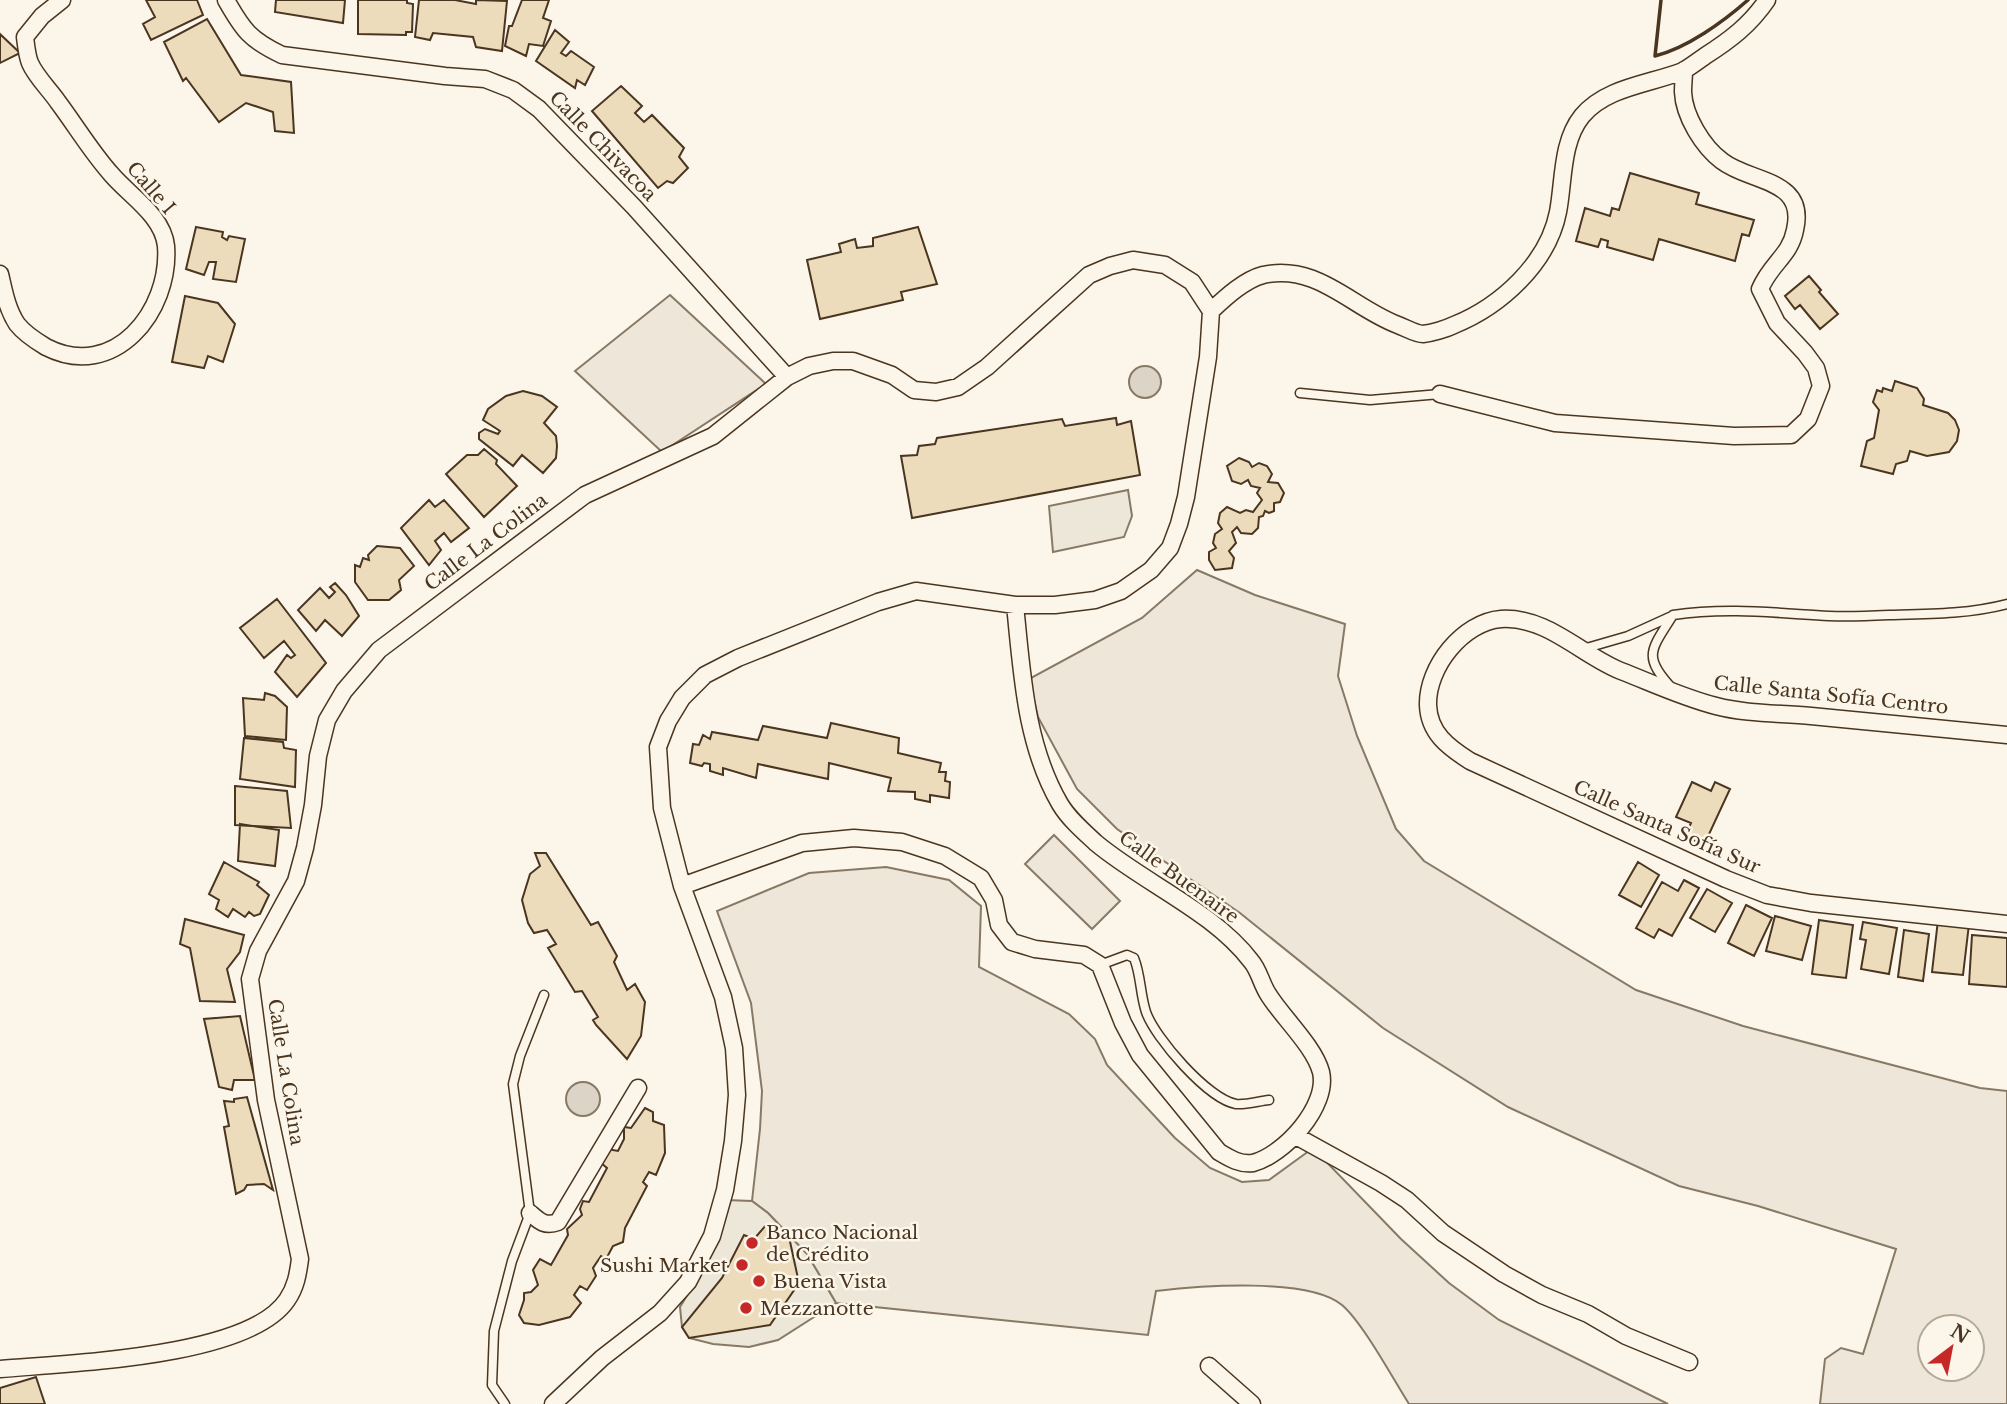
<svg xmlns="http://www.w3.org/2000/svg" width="2007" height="1404" viewBox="0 0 2007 1404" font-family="'Libre Baskerville',serif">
<rect width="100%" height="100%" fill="#fbf6e9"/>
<path fill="#ede6d9" stroke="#887966" stroke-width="2" fill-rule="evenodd" d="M670,295L766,384L662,452L575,371Z
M1197,570L1255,595L1345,624L1338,676L1357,736L1396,829L1424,861L1636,990L1743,1026L1980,1088L2007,1091V1404H1820L1825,1359L1841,1348L1863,1354L1896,1249L1758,1206L1679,1186L1508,1107L1383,1028L1240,913L1117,829L1077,789L1038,717L1029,679L1142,618ZM1930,1327H1972V1369H1930Z
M1054,835L1120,901L1092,929L1025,864Z
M886,867L949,880L981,906L979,967L1069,1014L1095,1039L1107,1065L1175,1138L1210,1168L1242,1182L1269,1180L1313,1148L1401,1239L1449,1283L1499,1320L1668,1404H1409C1393,1379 1363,1323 1342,1305C1308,1277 1199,1286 1156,1291L1148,1335L836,1303L807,1254L768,1213L752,1201L760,1129L762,1091L751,1003L717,911L809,873Z"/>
<path fill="#ede7d9" stroke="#887966" stroke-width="2" d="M1128,490L1132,516L1124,537L1053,552L1049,506Z
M726,1200L752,1201L768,1213L807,1254L836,1303L778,1340L749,1347L713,1344L689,1338L682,1327L680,1307L704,1268Z"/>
<path fill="#dcd4c6" stroke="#887966" stroke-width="2" d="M1129 382a16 16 0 1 1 32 0a16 16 0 1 1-32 0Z
M566 1099a17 17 0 1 1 34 0a17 17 0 1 1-34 0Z"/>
<path fill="#ecdcbc" stroke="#4a3520" stroke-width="2" d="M146,0H197L203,15L151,40L143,24L155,17Z
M276,0H345L343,23L275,12Z
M358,0H407V3L413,4L412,32H406V35L358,34Z
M419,0H455L476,4V0L507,1L502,51L476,47L473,37L433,33L430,40L415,37Z
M522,0H549L543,18L551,21L543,46L529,44L526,56L505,46L509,26H512Z
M207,19L241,75L291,82L294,133L275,131L273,112L246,103L219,122L186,78L183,81L164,42Z
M555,30L569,42L561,53L566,56L571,51L594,67L585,85L577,80L575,88L536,61Z
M0,34L20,53L0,63Z
M621,86L642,106L635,113L644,122L652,115L684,148L679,157L688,168L673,183L667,181L658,188L592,111Z
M1630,173L1699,193L1696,204L1754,220L1749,236L1742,234L1735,261L1659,239L1653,260L1607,247L1608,241L1601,239L1598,247L1576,241L1585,208L1610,216L1612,208L1619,210Z
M196,227L223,232L222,237L227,240L229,236L245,239L236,282L213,279L216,262H209L204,275L186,269Z
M918,227L937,284L901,292L903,300L820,319L807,260L841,252L839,244L855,239L857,248L873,246V238Z
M1809,276L1821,290L1819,292L1838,314L1820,329L1800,305L1795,309L1785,296Z
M185,296L218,303L235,324L223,362L208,356L204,368L172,362Z
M1895,381L1917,388L1924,399L1923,405L1948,413L1955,420L1959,430L1957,441L1949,452L1927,456L1910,451L1907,461L1896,464L1893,474L1861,466L1867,441L1874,438L1879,410L1873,402L1877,390L1882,392L1883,388L1892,391Z
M523,391L542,396L557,407L544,423L556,436L557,446L556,458L543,473L522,455L513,466L479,439V433L485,429L498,434L500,431L483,420L488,409L506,396Z
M1116,418L1117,425L1131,421L1140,475L912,518L901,456L917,455L919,446L935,444L937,438L1062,419L1065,426Z
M484,449L497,460L496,464L517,486L484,517L446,474L467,455H478Z
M1239,458L1249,462L1252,467L1259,463L1267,466L1272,474L1268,482L1278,483L1284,493L1280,502L1274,503V511L1269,513L1265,511L1263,516L1259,517L1258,528L1252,534L1241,533L1237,527L1232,532L1236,543L1229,551L1234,558L1232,568L1215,570L1209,560V552L1216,548L1213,543L1215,534L1222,529L1218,523L1220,513L1227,507L1240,513L1246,510L1253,512L1262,500L1257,493L1260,488L1251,486L1248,480L1241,484L1232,481L1227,466Z
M429,500L435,507L444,500L469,528L451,542L444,533L435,541L441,550L429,565L401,528Z
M377,546L400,548L414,566L399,580L401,590L389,600H368L355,582V565L360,567L363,558L369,560L368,555Z
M335,583L346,595L359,616L342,636L325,620L316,631L298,610L320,588L329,598L335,592L330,587Z
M277,599L326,663L297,697L275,672L287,655L291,658L295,655L284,641L264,658L240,628Z
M265,693L275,696L287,707L286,740L245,736L243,698L264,700Z
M831,723L899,738L898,753L941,763L939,772H946L945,781L950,782L949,798L930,795V802L915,799V792L888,791L891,778L829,763L828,779L758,764L756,778L723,768V775L710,771V764L704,763L702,766L690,763L693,744L699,745L703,735L710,739L712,732L758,740L763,726L827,738Z
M244,738L283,742L284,748L296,750L295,787L240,779Z
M1692,782L1711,791L1715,782L1730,789L1704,845L1685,836L1691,823L1676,817Z
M235,786L287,791L291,828L235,825Z
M240,824L279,830L275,866L238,861Z
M535,853H546L591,925L598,922L617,956L614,962L627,990L635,984L645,1002L641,1036L627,1059L596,1025L593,1020L598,1017L582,991L575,992L548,948L556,944L547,930L534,933L528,923L522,900L530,874L540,866Z
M224,862L259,882L257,885L269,895L260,914L254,916L249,912L245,917L233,909L228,917L216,909L219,900L209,894Z
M1638,862L1659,875L1641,907L1619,895Z
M1684,880L1699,888L1672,936L1659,929L1654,938L1636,928L1662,882L1678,891Z
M1707,889L1732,903L1715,932L1690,918Z
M1746,905L1772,918L1754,956L1728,943Z
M1775,916L1811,926L1802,960L1766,951Z
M185,919L244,935L240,952L227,969L235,1002L200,1001L190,948L180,944Z
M1819,920L1853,925L1846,978L1812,974Z
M1938,920L1969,924L1963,975L1932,972Z
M1863,922L1897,928L1889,974L1861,969L1866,940L1860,939Z
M1904,930L1929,934L1923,981L1898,977Z
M1972,935L2007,938V987L1969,984Z
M240,1016L255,1080H234L232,1090L219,1087L204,1019Z
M247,1097L273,1190L264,1184L247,1185L244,1190L236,1194L224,1127L229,1126L224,1101L234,1102V1099Z
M645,1108L653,1112V1121L664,1125L665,1153L656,1175L649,1172L643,1182L647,1186L625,1228L623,1242L613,1246L606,1259L601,1256L593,1268L596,1276L587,1290L580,1286L574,1295L581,1303L570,1317L539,1325L524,1323L519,1315L524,1300V1293L531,1292L538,1285L533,1270L540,1259L551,1265L568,1235L567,1229L582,1215L580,1209L583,1201L589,1202L607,1168L601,1163L607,1149L618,1151L624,1139V1127L631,1128Z
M767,1224L789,1237L799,1283L770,1325L689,1338L682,1327L722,1278L744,1235L754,1239Z
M36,1377L45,1404H0V1388Z"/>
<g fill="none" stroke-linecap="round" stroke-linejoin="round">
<g stroke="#4a3520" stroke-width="11">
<path id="lane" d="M1300,393L1370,400L1440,394
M1583,649L1628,636L1672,616
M1672,688C1642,656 1651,650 1673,615C1726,607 1776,613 1829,616C1849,617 1869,616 1889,615C1928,614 1969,614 2007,604
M1100,965L1127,955L1134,958C1141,975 1140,994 1146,1012C1155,1038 1208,1099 1236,1104C1246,1105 1259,1101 1269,1100
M505,1404L492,1385L494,1331L512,1261L530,1213L513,1084L520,1056L544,995"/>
</g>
<g stroke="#4a3520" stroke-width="19">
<path id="street" d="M226,0C243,30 250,40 282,55L445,76L485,79L513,90L539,109L634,207L787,377
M0,274C4,291 7,309 17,324C24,333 36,341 46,347C114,382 171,311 166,246C163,216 130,196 112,175C92,153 76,126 58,102C50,90 36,77 30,63C27,56 26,45 25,37L42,16L62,0
M1211,311C1225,298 1244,280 1263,275C1318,263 1352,308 1398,325C1406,328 1416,334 1423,334C1432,333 1446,329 1454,325C1501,306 1548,263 1558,212C1564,181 1561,142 1582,116C1606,87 1650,84 1683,71C1690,67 1698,61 1705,56C1730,40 1750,25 1767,0
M1440,394L1555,423L1734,436L1791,435L1808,419L1821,386L1816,368L1805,353L1777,323L1760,289C1771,263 1790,256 1795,230C1807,178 1750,183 1722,161C1703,147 1684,116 1683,92C1683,85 1684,77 1684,70
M2007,735C1942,729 1876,722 1811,716C1780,713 1746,714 1716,706C1684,698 1652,683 1621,671C1581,655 1547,616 1501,619C1463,622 1427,667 1428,705C1429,733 1448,747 1470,761L1726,879L1767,895L1811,903L2007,924
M682,886L802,843L854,838L902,842L945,856L981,878L994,900L999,925L1012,942L1035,949L1084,955L1100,965L1123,1023L1140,1055L1219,1152C1229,1158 1240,1165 1253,1163C1284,1155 1329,1106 1321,1072C1314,1046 1282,1017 1268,994C1261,983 1259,970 1251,961C1214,912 1144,883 1096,843C1083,831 1069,819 1060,804C1025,744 1022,672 1015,605
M1296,1136L1381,1183L1407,1200L1443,1233L1504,1274L1542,1295L1588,1314L1626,1336L1689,1362
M530,1213C539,1221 545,1227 558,1222L638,1088
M1209,1366L1252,1404
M0,1369C67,1363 248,1358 287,1300C296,1287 298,1274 300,1259L266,1100L250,979L258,951L296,881L305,848L313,805L318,756L327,720L344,691L379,650L585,495L713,436L787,377L809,366L833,361H853L892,375L914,390L936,392L958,387L987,367L1089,275L1110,266L1133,260L1165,265L1192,282L1211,311L1208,357L1186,497L1179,524L1170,548L1151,570L1121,591L1095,600L1055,605H1015L916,591L878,602L738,658L705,675L682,698L668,721L658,747L662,808L682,886L723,997L734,1048L737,1095L733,1141L725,1190L712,1236L688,1282L660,1313L602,1358L553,1404"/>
</g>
<use href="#lane" stroke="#fbf6e9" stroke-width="8"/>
<use href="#street" stroke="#fbf6e9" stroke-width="16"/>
<path stroke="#4a3520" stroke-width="3.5" d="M1661,0L1655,56C1687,48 1723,22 1748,0"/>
</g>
<g fill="#c62828" stroke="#fbf6e9" stroke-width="2.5">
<circle cx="752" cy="1243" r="7"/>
<circle cx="742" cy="1265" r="7"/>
<circle cx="759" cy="1281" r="7"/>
<circle cx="746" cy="1308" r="7"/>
</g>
<g text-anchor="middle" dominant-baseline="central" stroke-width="5" stroke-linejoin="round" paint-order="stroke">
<g font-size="19" fill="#4a3520" stroke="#fbf6e9">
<text transform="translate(603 146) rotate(46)">Calle Chivacoa</text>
<text transform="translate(151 188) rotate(49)">Calle I</text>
<text transform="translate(486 542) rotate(-37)">Calle La Colina</text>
<text transform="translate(1831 695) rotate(6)">Calle Santa Sofía Centro</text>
<text transform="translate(1667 827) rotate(24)">Calle Santa Sofía Sur</text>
<text transform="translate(1179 877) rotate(36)">Calle Buenaire</text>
<text transform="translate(286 1072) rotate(81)">Calle La Colina</text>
</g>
<g font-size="19" fill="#4a3520" stroke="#fbf6e9" text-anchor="start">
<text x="766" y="1232">Banco Nacional<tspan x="766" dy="22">de Crédito</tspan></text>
<text x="728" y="1265" text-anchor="end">Sushi Market</text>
<text x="773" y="1281">Buena Vista</text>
<text x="760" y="1308">Mezzanotte</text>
</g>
</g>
<g transform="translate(1951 1348) rotate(32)"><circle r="33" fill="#fbf6e9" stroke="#b4a999" stroke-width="2"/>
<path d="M0-5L12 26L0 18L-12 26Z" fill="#c62828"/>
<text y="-10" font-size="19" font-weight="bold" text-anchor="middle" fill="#4a3520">N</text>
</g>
</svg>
